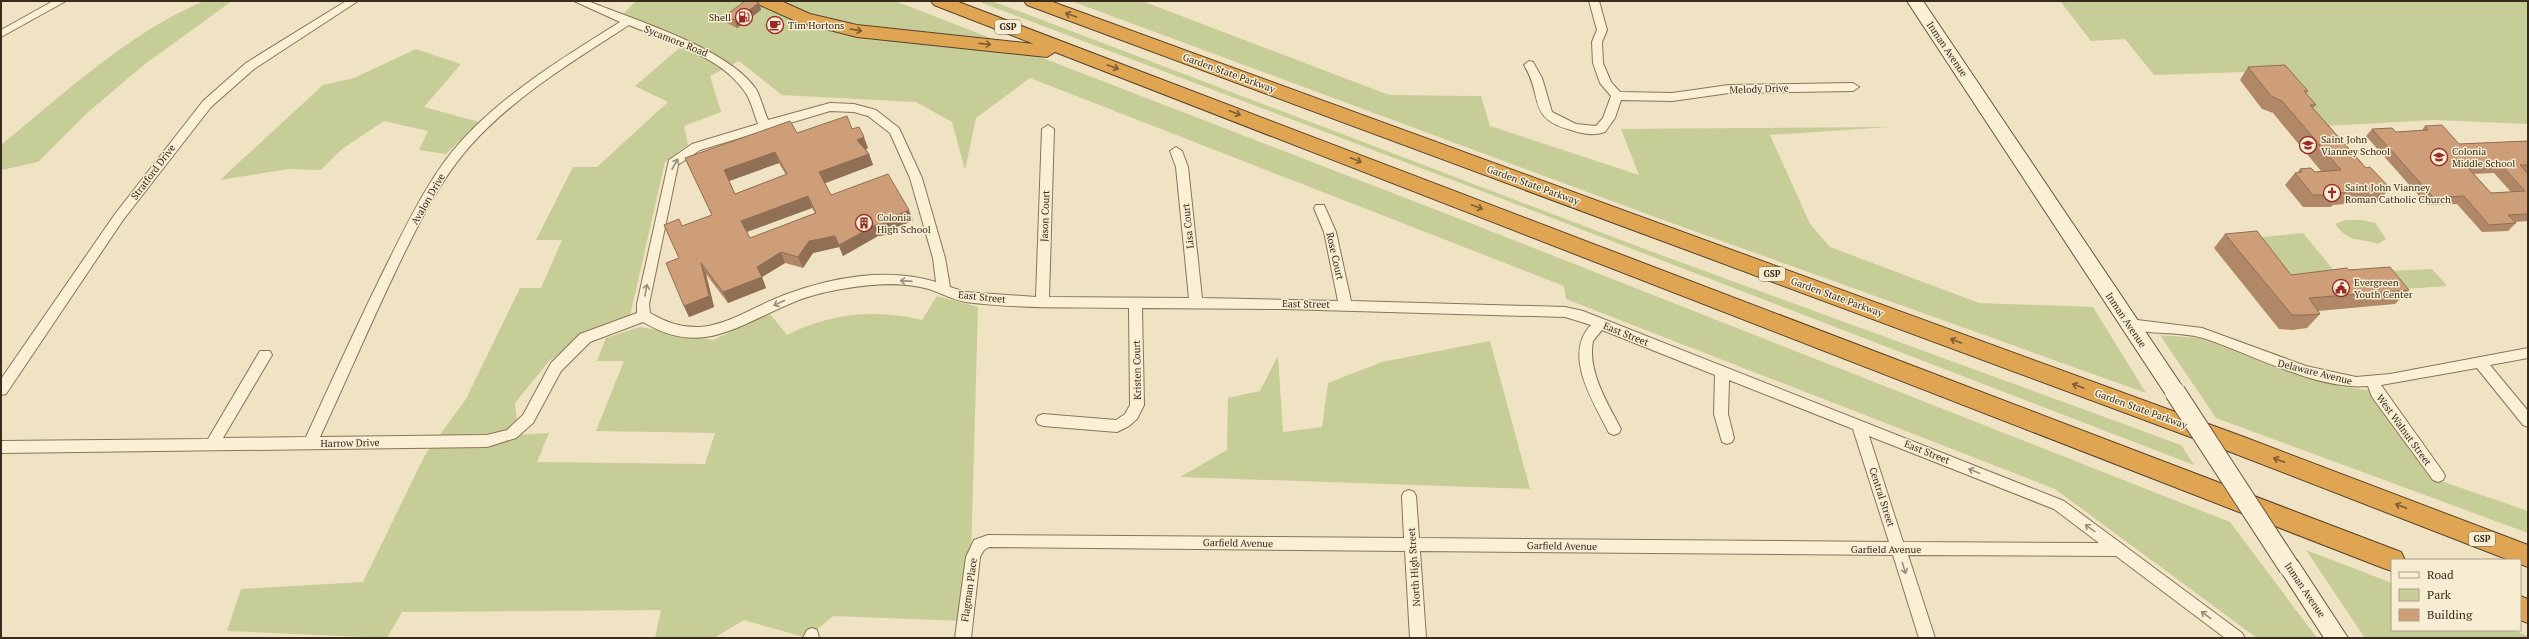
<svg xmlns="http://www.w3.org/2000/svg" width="2529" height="639" viewBox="0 0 2529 639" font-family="'PT Serif',serif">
<rect width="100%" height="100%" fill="#efe3c3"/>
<path fill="#c6cd96" d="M204,1H232L145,64L87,113L38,162L1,170V145C65,93 127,34 204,1Z
M636,1H895L1460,219L2230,522L2317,638H2257L2055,489L1566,299L1564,286L1030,78L976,118L965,170L952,122L916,102L782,95L739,61L710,76L721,112L684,126L688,145L665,162L630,316L550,360L515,403L518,435L549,433L537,462L705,464L715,433L596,431L624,361H597L606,338L640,327L713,340L770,314L787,335C830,313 875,309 922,320L937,296L978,307L970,593L964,621L833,616L807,638L744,620L714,638H655L661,610L402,612L387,638L227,631L241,589L363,582L425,455L466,399L520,288H541L562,240H536L573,167H597L668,102L635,86L682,46L619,18Z
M977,1H992L1650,251L2181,445L2194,465L1479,190Z
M1071,1H1142L1389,95L1481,96L1490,126L1639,175L1621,129L1890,127L1770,135L1810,224L1830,247L1979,303L2093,307L2146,393L1666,221Z
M2060,1H2528V124L2434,120L2324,126L2277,71L2154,75L2125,39L2091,41Z
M416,49L461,64L424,107L479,122L446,154L419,150L428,131L384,121L342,149L321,170L289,169L220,180L323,85L354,78Z
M2345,220H2362L2375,223L2386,239L2378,244C2358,237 2350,244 2335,224Z
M2303,233L2335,272L2284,277L2253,238Z
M2432,269L2447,286L2404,289L2389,271Z
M2160,335L2199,338L2312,379L2343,387L2375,391L2438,480L2528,511V533L2216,418Z
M1490,341L1530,489L1180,477L1227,450L1228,398L1260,391L1278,356L1283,432L1322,427L1328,383L1382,362Z
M2306,550L2392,583V630H2513L2528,636V638H2365Z"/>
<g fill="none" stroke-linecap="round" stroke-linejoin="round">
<g stroke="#8a7459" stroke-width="2">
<path id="minor" d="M53,1H66L1,37V30Z
M346,1H358L254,69L211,107L123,220L6,394L1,395V379L115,214L203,101L246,63Z
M574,1H588C634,20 728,48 756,89C761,98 764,111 768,120L830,103L854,104L876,110L899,128L922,178L945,258L950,287L965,292L1036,297L1042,129L1048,125L1054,129L1049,297L1189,298L1176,167L1170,151L1176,147L1182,151L1188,167L1202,298L1338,301L1324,232L1314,208L1316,205H1324L1336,232L1351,301L1565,307L1583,311L2064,501L2242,633L2245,638H2225L2116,556L1908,555L1935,638H1919L1893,555L1420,551L1426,638H1410L1405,551L989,547L984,550L980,557L971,638H955L966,557L974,540L988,535L1404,538L1402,496L1404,492L1409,490L1414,492L1416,496L1419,538L1889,542L1853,429L1729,380L1728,414L1734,438L1732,442L1727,444L1722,442L1714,414L1715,375L1602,330L1593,341C1587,371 1608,404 1621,429L1619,433L1614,435L1609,433C1594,403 1562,355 1591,325L1565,317L1285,309L1142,308L1144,405L1137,419L1129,426L1117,432L1043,426L1038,424L1036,420L1038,416L1043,414L1116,420L1125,414L1130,405L1129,308C1075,307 1019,309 966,302C953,300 941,293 929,289C900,281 870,284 842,289C823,292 804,297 787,305C734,328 700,356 643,322L590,342L561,371L533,423L516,438L487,447L1,453V441L208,439L260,351H270L272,355L223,438L306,437C333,378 360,318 389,260C410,218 431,174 463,139C508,91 564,57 620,22ZM629,25C667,41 721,56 745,92C751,100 754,114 758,124L692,144L669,160L637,304V313L580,334L551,363L523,415L507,430L487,435L320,437C347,379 372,320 400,262C420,221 440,180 470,146C515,96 573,61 629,25ZM830,111L854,112L868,116L890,133L910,178L933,258L936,282C888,267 833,277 787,294C735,313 706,346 650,313L649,304L678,165L700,150ZM1869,436L2054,509L2099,543L1903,542Z
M1589,1H1599L1607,30L1602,42L1603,63L1611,82L1620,92L1672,93L1729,85L1853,83L1859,87L1853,91L1729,93L1672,101L1621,100L1615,118L1605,132C1593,136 1583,134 1571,130C1526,118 1544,97 1524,65L1529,61L1533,62L1542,78L1552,112L1576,124L1596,126L1603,118L1611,96L1600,83L1593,63L1592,42L1597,30Z
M2129,319L2202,328L2306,366L2356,377L2390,374L2528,348V358L2490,365L2528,411V427L2523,425L2477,368L2381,385L2443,472L2445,476L2443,480L2438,482L2433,480L2372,397L2368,386C2318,391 2250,353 2203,338C2178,331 2149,335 2124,328L2122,324L2124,320Z
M812,628L817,630L819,638H803L807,630Z"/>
</g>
<g stroke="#6b553c" stroke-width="2">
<path id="secondary" d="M1907,1H1923L2182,386L2185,392L2182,398L2175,400L2168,398Z
M2289,557L2297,560L2348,638H2324L2278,567L2281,560Z"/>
</g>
<g stroke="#57422d" stroke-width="2">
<path id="motorway" d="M757,1H781L810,14L857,25L1034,44L934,5L931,1H956L2401,552L2405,560H2392V571L2383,568L1055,52L1047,57L857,37L798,22L760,5Z
M1024,1H1050L2244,437L2528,545V567L2520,564V560H2509L2228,451L1027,5Z
M2520,596L2528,599V623L2520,620Z"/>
</g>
<use href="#minor" fill="#f9f0d6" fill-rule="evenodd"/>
<use href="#secondary" fill="#f9f0d6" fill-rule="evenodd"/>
<use href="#motorway" fill="#e0a552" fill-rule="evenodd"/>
<g stroke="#6b553c" stroke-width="22" stroke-linecap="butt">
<path id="secondary-bridge" d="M2175,392L2289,567"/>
</g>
<use href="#secondary-bridge" stroke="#f9f0d6" stroke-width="20"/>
</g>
<path fill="#b18867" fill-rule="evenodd" d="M759,3L761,10L737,28L727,23L725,16Z
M2248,67L2308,91L2306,94L2316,105L2313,108L2366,168L2390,188L2379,201L2333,205L2331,207H2303L2285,185L2295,173H2297L2300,169L2315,172L2321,171L2273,113L2262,109L2240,80Z
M2425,126L2459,144L2528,141V172H2526L2528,174V221L2514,222L2516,223L2508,231L2482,232L2457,204L2427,205L2366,136L2372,129L2396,132L2422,130ZM2494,173L2511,192L2491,193L2474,174Z
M852,129L868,148L866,149L869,154L873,165L825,183L831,195L913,221L891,229L893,234L878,236L843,256L839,247L813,253L803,268L785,263L762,277L766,288L728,303L706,274L714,307L689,317L684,306L679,258L682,226L712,215L685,158L797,133ZM779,163L786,175L735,194L729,181ZM812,208L815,213L750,238L747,232Z
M2225,234L2291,275L2409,290L2395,304L2318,311L2320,314L2307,328L2292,330L2279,329L2214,248Z"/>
<path fill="#906f54" d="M759,3L761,10L737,28L735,20Z
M864,137L868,148L861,151L857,140Z
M775,152L779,163L729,181L724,170Z
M869,154L873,165L823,184L819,172Z
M808,196L812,208L746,232L741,221Z
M909,210L913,221L891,229L893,234L878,236L843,256L839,245L887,219Z
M835,236L839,247L813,253L803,268L798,257L809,241Z
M781,252L785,263L762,277L766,288L728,303L723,292L757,267Z
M701,263L706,274L714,307L689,317L684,306Z"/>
<path fill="#ce9e78" stroke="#906f54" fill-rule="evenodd" d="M745,1H755L759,3L735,20L725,16Z
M2285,65L2308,91H2304L2316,105H2310L2366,168L2370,167L2390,188L2340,193L2341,195H2313L2295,173L2302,172L2300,169L2311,168L2315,172L2341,170L2282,101L2271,96L2248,67Z
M847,116L852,129L859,127L864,137L857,140L869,154L819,172L831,195L888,174L909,210L887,219L889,223L875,225L839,245L835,236L809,241L798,257L781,252L757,267L762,277L723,292L701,263L709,296L684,306L666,263L679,258L664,225L679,219L682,226L712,215L685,158L790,121L797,133ZM775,152L787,174L735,194L724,170ZM808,196L816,213L750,238L741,221Z
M2442,125L2459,144L2528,141V165H2520L2528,174V214L2508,215L2516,223L2489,225L2464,196L2434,198L2372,129L2392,128L2396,132L2428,130L2425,126ZM2501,165L2525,191L2491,193L2468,168Z
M2257,231L2291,275L2347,268L2349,270L2390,267L2409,290L2309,298L2320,314L2305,315H2292L2225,234Z"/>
<defs><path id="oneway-shaft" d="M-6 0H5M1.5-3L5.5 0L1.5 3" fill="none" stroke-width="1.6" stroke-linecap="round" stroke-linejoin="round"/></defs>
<g stroke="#7c5c33">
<use href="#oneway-shaft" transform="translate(1071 15) rotate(-160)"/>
<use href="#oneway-shaft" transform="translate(856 30) rotate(10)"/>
<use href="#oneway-shaft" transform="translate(985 44) rotate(6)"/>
<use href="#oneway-shaft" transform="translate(1113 67) rotate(20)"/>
<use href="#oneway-shaft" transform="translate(1235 113) rotate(21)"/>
<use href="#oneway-shaft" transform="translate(1356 160) rotate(21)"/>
<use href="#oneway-shaft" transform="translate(1477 207) rotate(21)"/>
<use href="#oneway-shaft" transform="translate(1956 341) rotate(-160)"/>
<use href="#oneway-shaft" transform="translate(2078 386) rotate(-160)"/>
<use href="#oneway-shaft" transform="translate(2279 460) rotate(-159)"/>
<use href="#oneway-shaft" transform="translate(2401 506) rotate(-159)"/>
</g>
<g stroke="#998e7a">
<use href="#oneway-shaft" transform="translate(675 164) rotate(-61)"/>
<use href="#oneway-shaft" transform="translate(906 281) rotate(-176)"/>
<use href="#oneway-shaft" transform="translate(646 290) rotate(-79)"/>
<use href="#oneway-shaft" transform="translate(779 303) rotate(155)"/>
<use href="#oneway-shaft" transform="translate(1974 471) rotate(-158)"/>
<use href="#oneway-shaft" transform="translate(2090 528) rotate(-144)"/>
<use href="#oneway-shaft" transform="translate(1904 568) rotate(72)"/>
<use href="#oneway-shaft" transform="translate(2206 615) rotate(-143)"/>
</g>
<defs>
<g id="fuel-ring" transform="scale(0.9)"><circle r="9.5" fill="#f6edd2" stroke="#9a2a28" stroke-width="1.5"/><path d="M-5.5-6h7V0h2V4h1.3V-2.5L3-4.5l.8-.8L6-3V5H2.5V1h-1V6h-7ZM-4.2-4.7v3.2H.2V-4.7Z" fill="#9a2a28"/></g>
<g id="cafe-ring" transform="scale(0.9)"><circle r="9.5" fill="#f6edd2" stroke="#9a2a28" stroke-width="1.5"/><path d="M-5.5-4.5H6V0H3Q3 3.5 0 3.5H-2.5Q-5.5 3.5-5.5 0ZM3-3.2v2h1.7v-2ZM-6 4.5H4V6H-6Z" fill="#9a2a28"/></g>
<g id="school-ring" transform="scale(0.9)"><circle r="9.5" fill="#f6edd2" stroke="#9a2a28" stroke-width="1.5"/><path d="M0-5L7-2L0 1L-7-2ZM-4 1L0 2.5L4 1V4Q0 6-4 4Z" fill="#9a2a28"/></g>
<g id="church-ring" transform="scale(0.9)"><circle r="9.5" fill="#f6edd2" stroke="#9a2a28" stroke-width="1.5"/><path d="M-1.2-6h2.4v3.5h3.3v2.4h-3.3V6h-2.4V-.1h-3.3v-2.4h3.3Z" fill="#9a2a28"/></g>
<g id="building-ring" transform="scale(0.9)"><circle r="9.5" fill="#f6edd2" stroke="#9a2a28" stroke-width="1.5"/><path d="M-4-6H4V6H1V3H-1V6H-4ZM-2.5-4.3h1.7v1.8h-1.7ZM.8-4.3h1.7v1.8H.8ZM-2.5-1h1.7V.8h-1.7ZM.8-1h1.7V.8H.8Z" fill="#9a2a28"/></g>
<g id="civic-ring" transform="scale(0.9)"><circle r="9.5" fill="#f6edd2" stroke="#9a2a28" stroke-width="1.5"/><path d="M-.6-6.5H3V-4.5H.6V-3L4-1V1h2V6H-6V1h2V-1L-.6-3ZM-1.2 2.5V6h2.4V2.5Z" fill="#9a2a28"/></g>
</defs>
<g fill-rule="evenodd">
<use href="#fuel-ring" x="744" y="17"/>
<use href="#cafe-ring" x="775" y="25"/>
<use href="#school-ring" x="2308" y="145"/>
<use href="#school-ring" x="2439" y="157"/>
<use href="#church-ring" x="2332" y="193"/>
<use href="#building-ring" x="864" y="223"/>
<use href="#civic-ring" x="2341" y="288"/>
</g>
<g text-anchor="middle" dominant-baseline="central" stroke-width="3" stroke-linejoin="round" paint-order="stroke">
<g fill="#f6edd2" stroke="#726654" stroke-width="1">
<rect x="995" y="20" width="26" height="14" rx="3"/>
<rect x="1759" y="267" width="26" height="14" rx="3"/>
<rect x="2469" y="532" width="26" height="14" rx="3"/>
</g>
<g font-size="9" font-weight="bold" fill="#392c1e">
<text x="1008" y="27">GSP</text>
<text x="1772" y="274">GSP</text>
<text x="2482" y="539">GSP</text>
</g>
<g font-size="10" fill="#392c1e" stroke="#f6edd2" text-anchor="start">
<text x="731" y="17" text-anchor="end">Shell</text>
<text x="788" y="25">Tim Hortons</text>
<text x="2321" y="139">Saint John<tspan x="2321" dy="12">Vianney School</tspan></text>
<text x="2452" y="151">Colonia<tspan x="2452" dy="12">Middle School</tspan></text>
<text x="2345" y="187">Saint John Vianney<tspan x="2345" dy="12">Roman Catholic Church</tspan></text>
<text x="877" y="217">Colonia<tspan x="877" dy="12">High School</tspan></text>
<text x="2354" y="282">Evergreen<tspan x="2354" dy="12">Youth Center</tspan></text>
</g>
<g font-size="10" fill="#392c1e" stroke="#f6edd2">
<text transform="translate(676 41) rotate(22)">Sycamore Road</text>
<text transform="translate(1947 49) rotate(56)">Inman Avenue</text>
<text transform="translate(1229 73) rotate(20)">Garden State Parkway</text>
<text transform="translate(1759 89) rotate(-2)">Melody Drive</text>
<text transform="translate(153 172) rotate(-53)">Stratford Drive</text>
<text transform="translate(1533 185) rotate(20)">Garden State Parkway</text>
<text transform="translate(428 199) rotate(-60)">Avalon Drive</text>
<text transform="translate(1045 216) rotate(-88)">Jason Court</text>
<text transform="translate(1188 226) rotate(-96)">Lisa Court</text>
<text transform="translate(1335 256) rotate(77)">Rose Court</text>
<text transform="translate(982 297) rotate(6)">East Street</text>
<text transform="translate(1837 297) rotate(20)">Garden State Parkway</text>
<text transform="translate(1306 304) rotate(1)">East Street</text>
<text transform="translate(2126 320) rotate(56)">Inman Avenue</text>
<text transform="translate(1626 334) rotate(22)">East Street</text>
<text transform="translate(1137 370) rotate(-91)">Kristen Court</text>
<text transform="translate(2315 372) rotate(14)">Delaware Avenue</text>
<text transform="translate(2141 409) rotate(20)">Garden State Parkway</text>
<text transform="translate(2404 430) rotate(54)">West Walnut Street</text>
<text transform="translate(350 443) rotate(-1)">Harrow Drive</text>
<text transform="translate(1927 452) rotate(22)">East Street</text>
<text transform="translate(1882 497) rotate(72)">Central Street</text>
<text transform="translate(1238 543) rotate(1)">Garfield Avenue</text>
<text transform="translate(1562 546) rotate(1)">Garfield Avenue</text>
<text x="1886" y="549">Garfield Avenue</text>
<text transform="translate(1414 567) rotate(-94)">North High Street</text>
<text transform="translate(969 590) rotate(-82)">Flagman Place</text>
<text transform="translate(2305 590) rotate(56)">Inman Avenue</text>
</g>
</g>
<rect width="2529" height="639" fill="none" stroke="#392c1e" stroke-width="4"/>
<rect x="2391" y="559" width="130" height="72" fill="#f6edd2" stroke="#aaa08a"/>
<rect x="2399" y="572" width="20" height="6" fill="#f9f0d6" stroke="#aaa08a"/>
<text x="2427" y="579" font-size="12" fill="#392c1e">Road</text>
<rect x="2399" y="589" width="20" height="12" fill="#c6cd96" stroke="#aaa08a"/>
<text x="2427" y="599" font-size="12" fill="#392c1e">Park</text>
<rect x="2399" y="609" width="20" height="12" fill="#ce9e78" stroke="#aaa08a"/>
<text x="2427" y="619" font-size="12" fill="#392c1e">Building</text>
</svg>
